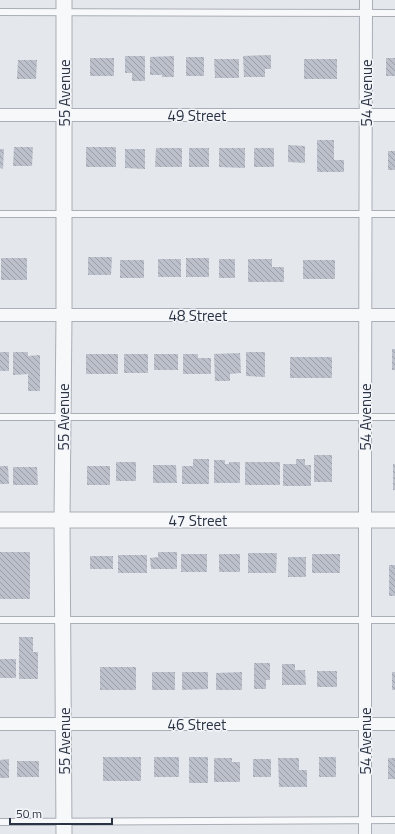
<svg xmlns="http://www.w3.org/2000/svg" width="395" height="834" viewBox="0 0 395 834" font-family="'Titillium Web',sans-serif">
<defs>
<pattern id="building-back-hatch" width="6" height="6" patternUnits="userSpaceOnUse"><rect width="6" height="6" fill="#bbc0ca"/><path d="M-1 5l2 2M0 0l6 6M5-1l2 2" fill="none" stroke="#989da6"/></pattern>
</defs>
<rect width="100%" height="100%" fill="#e4e7ec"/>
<path fill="url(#building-back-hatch)" d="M271,55V69H265V77H244L243,56Z
M125,56H145V81H132V73H125Z
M174,56V77H162V75H150V57Z
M186,57H204V76H186Z
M90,58H114V76H90Z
M386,58H395V76H386Z
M214,59H239V78H215Z
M304,59H337V79H304Z
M18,60H37L36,79H17Z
M317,140H334V160H344V172H317Z
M288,145L305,146V163L288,162Z
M14,147H33L32,166H13Z
M86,147H116V167H86Z
M156,148H182V167H155Z
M189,148H209V167H189Z
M219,148H245V168L219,167Z
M254,148H274V167H254Z
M0,149H4L3,169L0,168Z
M125,149H145V169L125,168Z
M388,151H395V170H388Z
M88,257H112L111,275H88Z
M1,258H27V280H1Z
M186,258H209V277H186Z
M158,259H181V277H158Z
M219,259H235V278H219Z
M248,259H272V267H284V282H248Z
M120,260H144V278H120Z
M303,260H335V279H303Z
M392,349H395V370H392Z
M0,352H9V371H0Z
M13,352H28V356L40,355V391H28V374L13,375Z
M246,352H265V377L246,376Z
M240,353L241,373L230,374V381H215L214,354Z
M86,354H118V374H86Z
M124,354H148V373H124Z
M154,354H178V370H154Z
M183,354H198V358H211V374H183Z
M290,357H332V378H290Z
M314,455H332V482H314Z
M193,459H209V484H182V466H193Z
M296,459H305V465H311V486H283V464H296Z
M214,460H225V464H229V462H240V483H214Z
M116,462H136V481H116Z
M245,462H280V485H245Z
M393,464H395V490H393Z
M153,465H176L177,483H153Z
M0,466H8L9,484H0Z
M87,466H110V485H87Z
M13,467H37L38,485H13Z
M0,552H30V599H0Z
M158,552H177V569H151L150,558L158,557Z
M248,553H277L276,573H248Z
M181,554H207V572H181Z
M219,554H240V572H219Z
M312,554H340V573H312Z
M118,555H147V573H118Z
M90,556H113V569H90Z
M288,557H306V577H288Z
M389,565H395V596H389Z
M19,637H33V652H38V679H19Z
M0,659H16V678H0Z
M254,663H270V680H266V689H254Z
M282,664H295V670H305L306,685H282Z
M100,667H136V690H100Z
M317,671H337V687H317Z
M152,672H175V690H152Z
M182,672H208V689L182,690Z
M242,672V690H216V673Z
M392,672H395V690H392Z
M103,757H141V781H103Z
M154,757H179V777H154Z
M189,757H208V783H189Z
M319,757H336V777H319Z
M214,758H232V762H240V782H214Z
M278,758H299V770H307V787H279Z
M388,758H395V779H388Z
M9,759V778H0V760Z
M253,759H271V777H253Z
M17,761H39V777H17Z"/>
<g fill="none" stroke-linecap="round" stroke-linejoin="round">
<g stroke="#a9aeb7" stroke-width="8">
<path id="service" d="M0,12L395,13
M0,214H395
M0,417H395
M0,620H395
M0,822L395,820"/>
</g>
<g stroke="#a9aeb7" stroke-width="14">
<path id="minor" d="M0,115H395
M0,315H395
M0,724H395
M365,834V417L366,0"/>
</g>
<g stroke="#a9aeb7" stroke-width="17">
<path id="tertiary" d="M64,0V315L62,520L64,834
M0,520H395"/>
</g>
<use href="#service" stroke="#f7f8fa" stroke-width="6"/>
<use href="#minor" stroke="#f7f8fa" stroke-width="12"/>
<use href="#tertiary" stroke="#f7f8fa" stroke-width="15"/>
</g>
<g text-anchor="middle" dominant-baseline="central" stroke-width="3" stroke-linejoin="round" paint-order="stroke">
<g font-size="15" fill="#2b3445" stroke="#f4f6f9">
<text transform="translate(64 93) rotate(-90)">55 Avenue</text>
<text transform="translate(366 93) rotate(-90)">54 Avenue</text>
<text x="197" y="115">49 Street</text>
<text x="198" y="315">48 Street</text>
<text transform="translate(63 417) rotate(-90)">55 Avenue</text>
<text transform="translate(365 417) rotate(-90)">54 Avenue</text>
<text x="198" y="520">47 Street</text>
<text x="197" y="724">46 Street</text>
<text transform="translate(64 741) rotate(-90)">55 Avenue</text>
<text transform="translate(365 741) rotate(-90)">54 Avenue</text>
</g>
</g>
<path d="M10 818v6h102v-6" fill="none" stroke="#2b3445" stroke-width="2"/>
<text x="16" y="818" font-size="12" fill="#2b3445" stroke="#f4f6f9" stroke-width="3" paint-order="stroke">50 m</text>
</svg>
